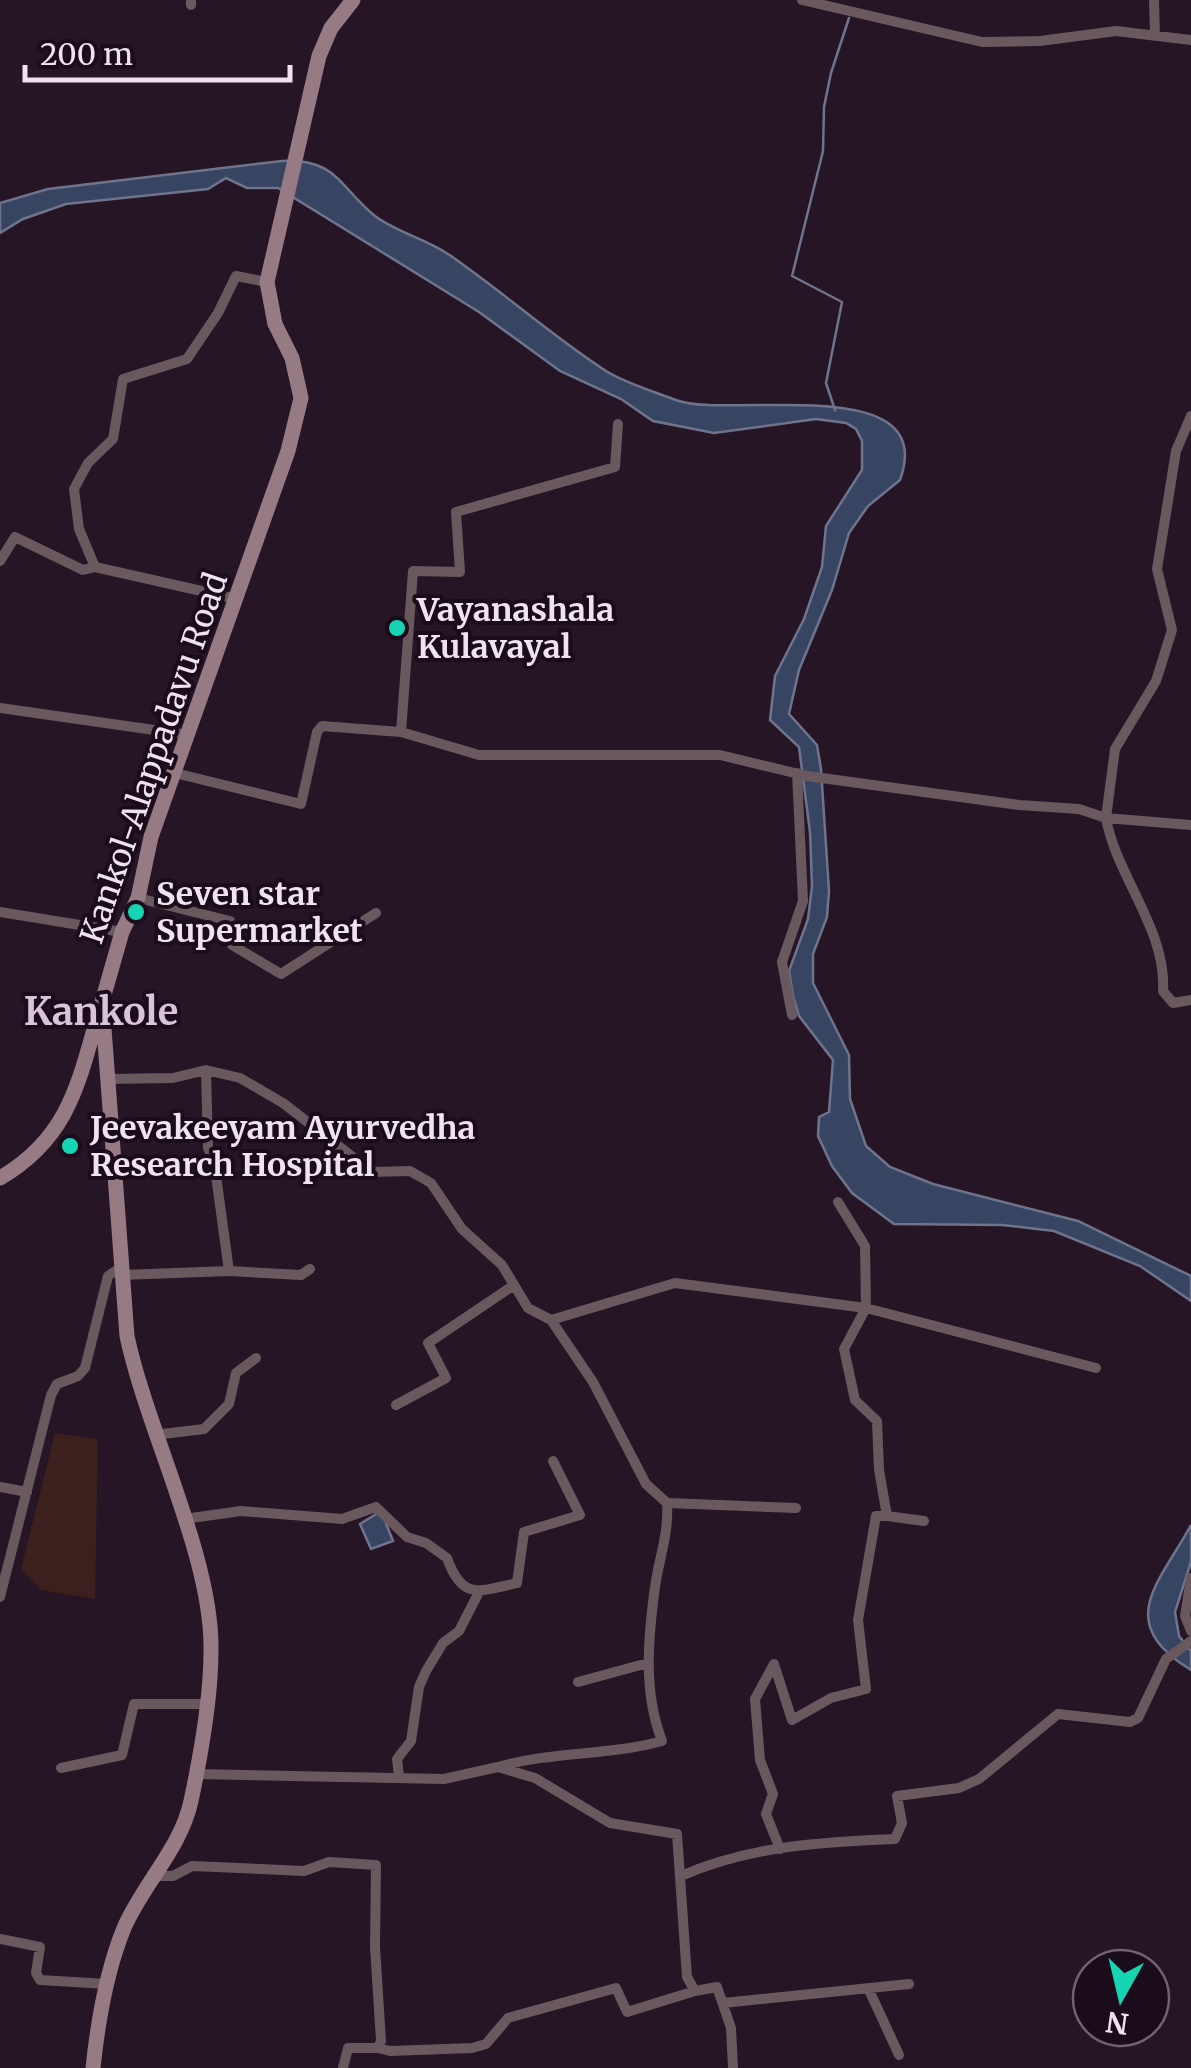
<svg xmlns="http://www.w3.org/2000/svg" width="1191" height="2068" viewBox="0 0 1191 2068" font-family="Merriweather,serif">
<rect width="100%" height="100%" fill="#251525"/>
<path fill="#3b201d" d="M55,1433L98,1439L95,1599L41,1590L21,1569Z"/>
<path fill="#384562" stroke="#6f748c" stroke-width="2.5" d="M282,161C337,158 340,188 375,216C396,232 426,239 448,254C502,291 552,336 606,371C625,383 655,392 676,400C725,420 940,369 900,480L868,506L849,533L832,590L799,670L789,714L817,745L821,769L829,891L827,917L813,954V983L849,1055L850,1099L866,1146L890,1167L933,1184L1078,1221L1191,1276V1301L1140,1266L1054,1231L1002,1225L894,1224L852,1193L832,1166L818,1136L819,1117L829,1112L833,1060L799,1016L793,996L789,971L808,919L812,886L810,832L799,747L770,720L775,676L804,619L822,567L826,526L862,470V441L856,429L846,423L816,419L714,433L653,421L621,399L560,371L479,312L278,188H247L226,178L208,189L66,204L23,219L0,233V203L48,189Z
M381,1511L393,1541L371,1549L360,1524Z
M1191,1525V1562L1175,1612L1179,1636L1191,1651V1670C1113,1622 1159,1584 1191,1525Z"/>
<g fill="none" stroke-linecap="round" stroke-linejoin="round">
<path stroke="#6f748c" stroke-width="2.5" d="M835,410L826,383L842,302L792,276L823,151L824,107L831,73L849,18"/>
<path stroke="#69585e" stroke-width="10" d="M802,0L982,42L1040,41L1116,31L1191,40
M1154,0L1155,36
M191,5V0
M0,561L15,537L83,570L95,567
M237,599L95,567L79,529L74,489L88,463L113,439L123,379L187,359L218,313L236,276L267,282
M0,708L189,735
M401,732L413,571L460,572L456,512L615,467L618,424
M175,773L301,804L317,732L322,726L401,732L479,755H720L807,776L1019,805L1079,809L1106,818L1115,749L1156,681L1172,630L1157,569L1176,451L1191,416
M1191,825L1106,818C1116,876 1167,930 1163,991L1173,1003L1191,1000
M138,898L230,921L232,945L281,974L376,913
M0,912L122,932
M792,1015L782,962L803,901L797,773
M107,1079L173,1078L206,1070L240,1078L283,1103L372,1172L410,1171L431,1183L462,1229L502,1265L528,1308L551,1320L593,1382L646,1484L667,1503C669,1534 659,1558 655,1587C648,1639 643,1692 662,1741C608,1756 552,1751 498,1767
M838,1202L865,1246L866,1308L844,1349L855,1400L877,1421L879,1470L887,1516L924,1521
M229,1271L301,1275L310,1269
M122,1275L229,1271L214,1161L208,1148L206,1070
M551,1320L675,1283L866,1308L1096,1368
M396,1405L446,1378L428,1343L514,1285
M154,1435L204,1429L229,1404L236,1373L256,1358
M0,1487L27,1492
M667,1503L796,1508
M184,1519L241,1511L342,1519L376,1507L407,1537L426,1543L447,1558C462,1600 478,1592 517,1583L524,1532L580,1515L553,1461
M1191,1578L1185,1616L1191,1631
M0,1597L51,1395L57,1384L78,1376L85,1368L108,1276L121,1267
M578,1682L648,1663
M61,1768L122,1755L134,1704H205
M195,1774L444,1779L498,1767L535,1778L610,1823L677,1834L687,1977L695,1991L717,1987L731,2028L733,2068
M399,1776L397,1759L411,1741L419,1687L426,1671L443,1643L459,1631L479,1592
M780,1849L766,1814L773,1794L760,1760L755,1699L774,1664L792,1720L831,1698L866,1689L858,1620L876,1516H887
M153,1876H173L192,1866L304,1871L329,1862L376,1865L375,1947L381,2041L378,2048H348L343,2068
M681,1876C749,1846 822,1842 895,1839L902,1823L897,1796L959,1788L979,1779L1058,1714L1130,1722L1138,1718L1166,1659L1191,1641
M0,1939L40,1947L36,1973L40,1980L107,1984
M869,1990L899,2055
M723,2003L909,1984
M378,2048L390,2051L472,2048L486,2044L508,2018L616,1988L627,2012L695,1991"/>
<path stroke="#967b84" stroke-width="15" d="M0,1178C68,1138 78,1085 98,1015
M93,2068C98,2020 106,1972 124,1928C143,1884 181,1848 191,1801C201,1754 211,1698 211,1651C213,1558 147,1431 127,1336L102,1002L122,932L138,898L151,837L288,451L301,398L292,358L275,324L267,282L319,56L331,28L353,0"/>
</g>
<g fill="#16d5b3" stroke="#1b0c1b" stroke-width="4">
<circle cx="397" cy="628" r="10"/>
<circle cx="136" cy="912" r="10"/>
<circle cx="70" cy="1146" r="10"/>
</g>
<g text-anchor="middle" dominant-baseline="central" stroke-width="8" stroke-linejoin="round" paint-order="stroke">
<g font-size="32" font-weight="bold" fill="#efe3ef" stroke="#1b0c1b" text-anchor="start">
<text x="417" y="610">Vayanashala<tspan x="417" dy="37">Kulavayal</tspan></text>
<text x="156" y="894">Seven star<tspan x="156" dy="37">Supermarket</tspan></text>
<text x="90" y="1128">Jeevakeeyam Ayurvedha<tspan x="90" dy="37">Research Hospital</tspan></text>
</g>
<g font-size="32" fill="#efe3ef" stroke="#1b0c1b">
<text transform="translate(154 758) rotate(-71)">Kankol-Alappadavu Road</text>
</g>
<g font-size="38" font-weight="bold" fill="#d9c3d9" stroke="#1b0c1b">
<text x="101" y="1011">Kankole</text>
</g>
</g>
<g transform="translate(1121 1998) rotate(188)"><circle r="48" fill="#1b0c1b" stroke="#706270" stroke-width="2.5"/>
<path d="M0-8L18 38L0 25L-18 38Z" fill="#16d5b3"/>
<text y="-15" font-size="28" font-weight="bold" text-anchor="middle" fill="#efe3ef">N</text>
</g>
<path d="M25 65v15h265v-15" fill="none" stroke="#efe3ef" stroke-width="5"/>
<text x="40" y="65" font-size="30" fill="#efe3ef" stroke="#1b0c1b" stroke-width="8" paint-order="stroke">200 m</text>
</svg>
